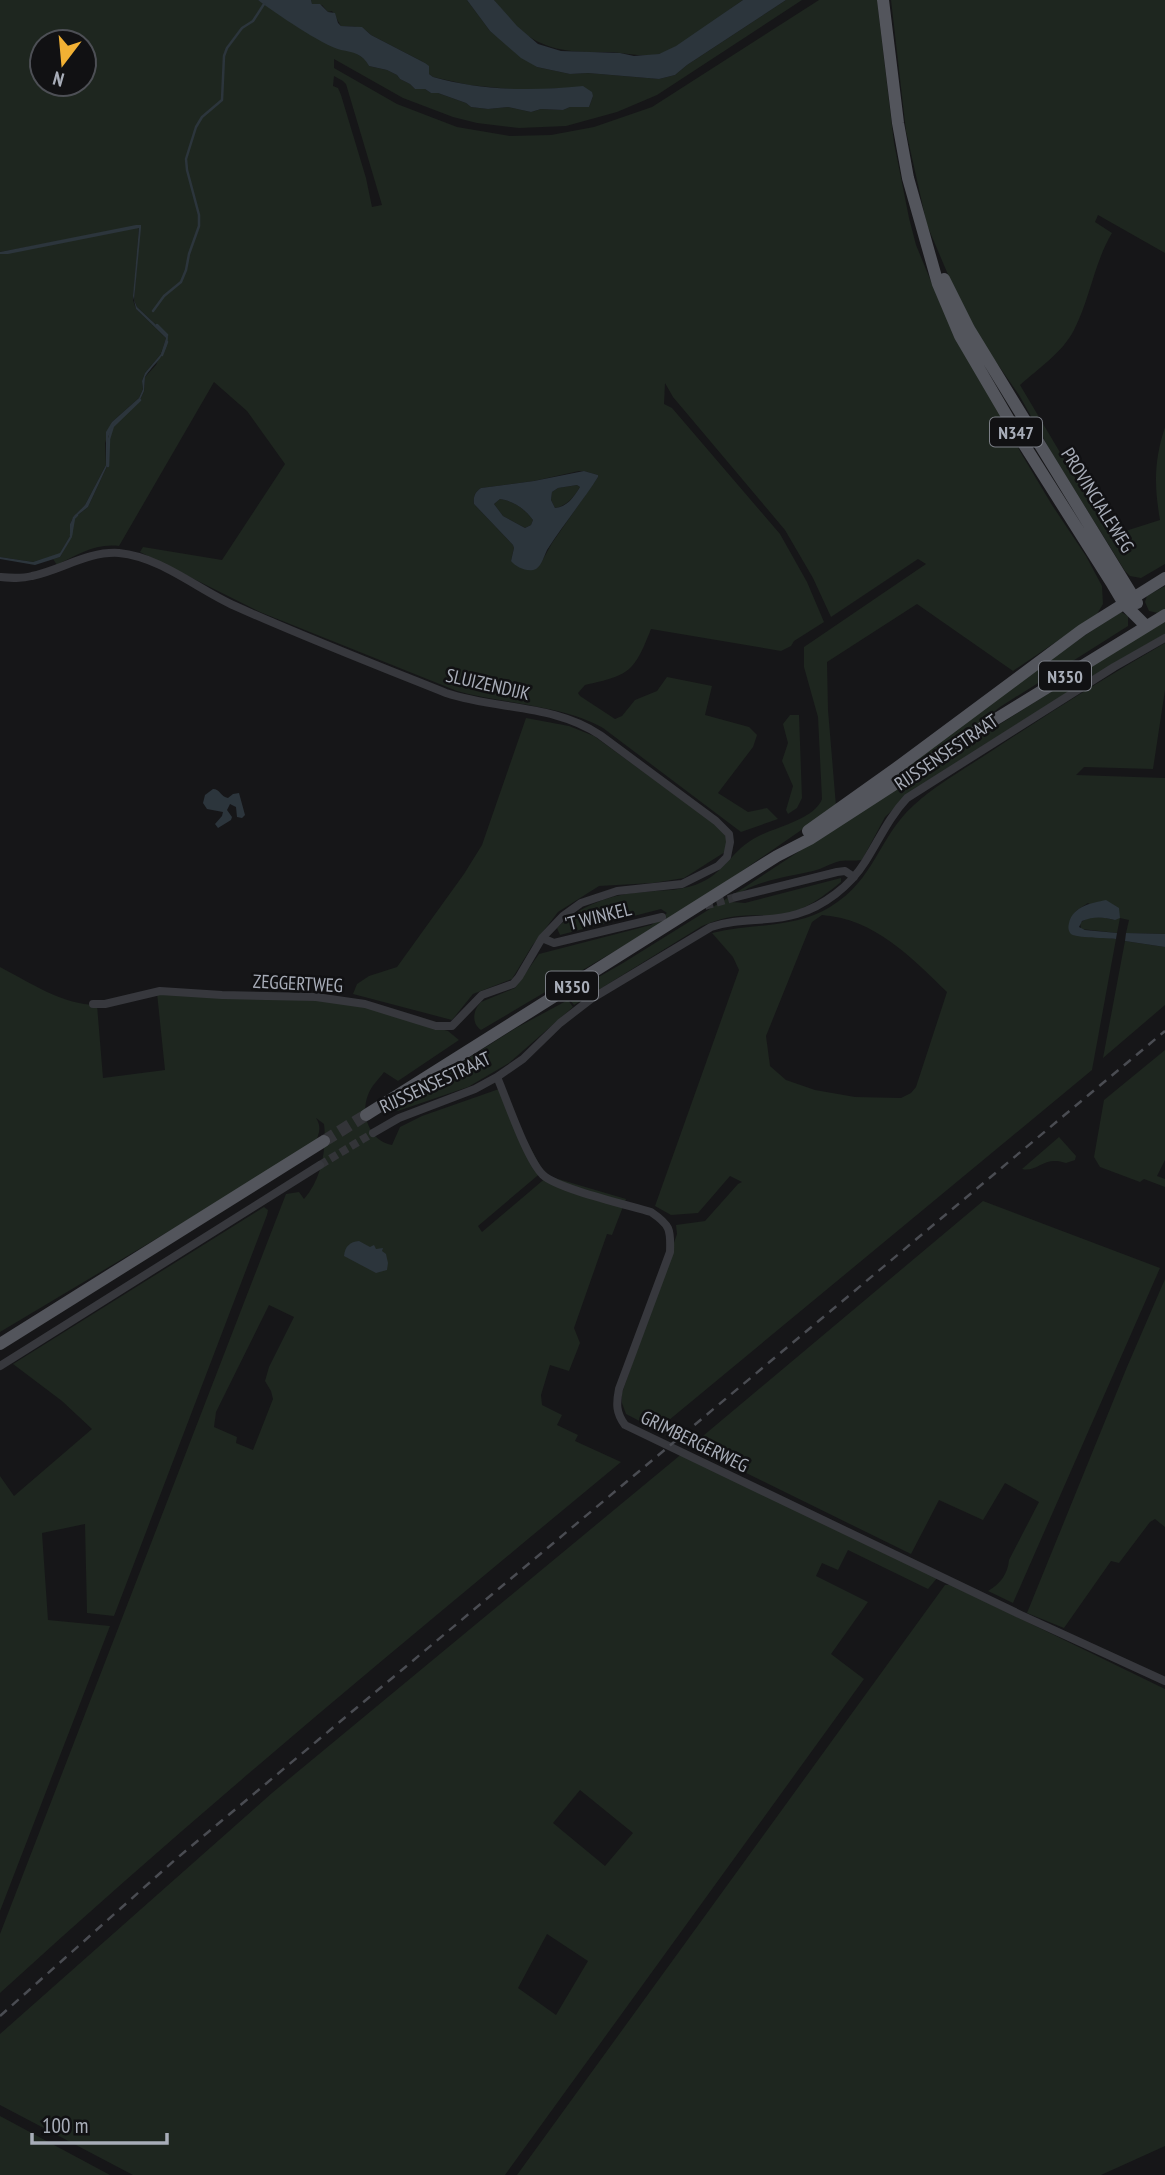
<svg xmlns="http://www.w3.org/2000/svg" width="1165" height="2175" viewBox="0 0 1165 2175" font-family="'PT Sans Narrow',sans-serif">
<rect width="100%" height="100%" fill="#161618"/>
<path fill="#1e261f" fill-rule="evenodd" d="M0,0H258L321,39L339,49L353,51L366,60L369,66L387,70L397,75L400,79L410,84L415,89H425L431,93H438L466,103L471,107L488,109L508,107L531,112L541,109L563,110L570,107H589L593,96L567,88L519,90L469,85L433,77L429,74L425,63L371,35C362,25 354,27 341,26L332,11L328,12L322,5L312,4L311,0H467L490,31L537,67L570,74L588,73L659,79L675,75L687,65L786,0H802L657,95L617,112L566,126L519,128L477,123L453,117L403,98L334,59V68L397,104L457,127L510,136L551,135L594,127L652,107L819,0H877L894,143L909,218L916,245L942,308L1021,453L1052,505L1086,556L1102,586L1103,604L1097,614L1013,671L917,604L827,662L828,710L836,806L726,882L654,928L481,1030C471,1023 473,1010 481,1002L515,988L539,954L651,925L667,913L661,909L560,935L557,928C581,905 611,894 644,892C664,890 684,891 702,882C724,872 734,849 755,838C774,827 814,820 822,799L818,717L804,667V647L926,564L918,559L831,617L813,578L785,530L673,397L665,383L664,404L672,408L780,534L807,582L824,622L794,641L791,646L781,651L651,629C634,672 630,675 585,685L578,693L580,696L615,719L622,716L635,700L657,691L667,677L712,686L705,715L749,727L757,735L753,747L718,793L748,812L767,808L778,819L741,832L603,728C563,705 503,704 457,691L260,612L140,552L143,547L222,560L285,464L247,411L214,382L119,546C96,543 76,555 57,565L53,559L60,557L71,537L74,518L88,507L108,464V437L113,426L140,400L144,391L145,377L156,365L168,336L137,307L134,300L140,226L0,252ZM42,42H84V84H42ZM334,76L343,81L346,84L382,205L372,207L366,178L341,95L338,88L333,86ZM579,471H584L598,475V477L552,543L542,561H511L514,548L513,545L474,504C473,497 475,492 481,488L534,481Z
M494,0H743C718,17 689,43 662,53C647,58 634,54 620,53C609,51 598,53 587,52C542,51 521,37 494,0Z
M891,0H1165V253L1098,215L1095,222L1112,233C1094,263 1090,299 1074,330C1063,352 1038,369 1020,385L1096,513L1110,533L1116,534L1160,520C1154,485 1154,461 1165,427V564L1141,578L1130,576L1125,571L1054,457L1019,395L980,339L952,284L927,225L906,131Z
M139,227L133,300L136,309L166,338L161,354L145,373L142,381L143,389L139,398L112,422L105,443L106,465L85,505L74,516L70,524V536L60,554L33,562L0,557V254Z
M577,485L580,487C574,497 567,506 555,508L551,500L552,492L558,488Z
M500,499C514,501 525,509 533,520L531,525L525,528L503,516L494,504Z
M1165,586V610L1158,613L1149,611L1145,602L1147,596Z
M1121,612L1128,616V626L1000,707L986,718L794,843L1084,636Z
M1165,620V634L1114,663L915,789L885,817L862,860C855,861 847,860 840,861C831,863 822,869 813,871C793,876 742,882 732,902L745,903L841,878V882C824,896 806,910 784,914C769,917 754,914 739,916C726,917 714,921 702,926L574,1005L569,999L590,982L623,963L745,887L880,798L986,733Z
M1165,643V690L1153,769L1084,767L1076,775L1165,778V934L1126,933L1129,920L1120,918L1117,933L1081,929L1080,923C1091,914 1102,917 1115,920L1088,903L1076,911L1069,926L1098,937L1116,939L1092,1070L657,1430L626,1414L622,1403V1393L677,1234L676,1225L705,1221L738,1184L742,1182L730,1176L698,1213L671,1215L655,1206L739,970L733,957L712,933C752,923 794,929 830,907C876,879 878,837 914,805C937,784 966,768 993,750C1049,713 1106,677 1165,643ZM822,915C875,919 911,957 947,992L916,1087L911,1093L901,1098L855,1097L815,1090L786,1080L770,1066L766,1036L812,922Z
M790,715H799L802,798L797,808L788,814L786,810L793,786L782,761L788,743L783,724Z
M526,718L569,726L594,736L721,828L727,838L725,852L684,878L653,883L599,886L558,912L532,946L512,979L473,994L452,1020L353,994L357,984L369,976L397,967L464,874L482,845Z
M1125,941L1165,947V1005L1103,1058Z
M0,967C29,982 63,1005 97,1005L103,1078L165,1070L157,993L321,1001L356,1004L448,1031L459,1040L398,1081L384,1072C379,1079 371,1086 368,1095C360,1115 370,1141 392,1145L400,1127L422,1116L499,1089L543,1171L478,1226L482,1232L548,1176L626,1199L612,1235L607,1234L574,1328L580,1343L569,1371L550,1365L541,1395L542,1405L562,1415L557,1425L578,1435L575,1441L621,1462C411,1636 201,1809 0,1993V1934L286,1194L299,1192L304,1199C321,1180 327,1149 324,1124L316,1118C322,1127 319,1134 315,1144L0,1332ZM269,1305L294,1317L269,1367L265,1381L271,1391L273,1399L253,1450L236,1443L237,1437L214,1427L216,1412Z
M568,1000L573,1007L509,1063L468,1087L398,1111L395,1110L459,1064L516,1028Z
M1165,1050V1160L1157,1176L1165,1179V1187L1144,1179L1140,1182L1100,1167L1094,1157L1104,1100Z
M1059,1137L1076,1156L1075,1160L1066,1163C1044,1155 1037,1173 1022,1169Z
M983,1201L1160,1268L1013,1603L988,1591C1000,1584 1008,1574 1009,1560L1039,1502L1005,1483L983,1520L939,1500L911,1554L691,1446Z
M264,1207L268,1210L267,1215L114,1616L87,1613L85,1524L42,1533L48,1620L110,1626L0,1911V1476L14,1496L92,1429L62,1401L13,1364Z
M1165,1279V1527L1155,1519L1150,1522L1119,1563L1111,1561L1064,1628L1027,1613L1127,1367Z
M684,1452L937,1578L928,1589L848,1550L838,1570L822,1563L816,1576L868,1602L831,1654L864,1679L505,2175H133L0,2105V2034L272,1793ZM580,1790L633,1833L605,1866L553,1823ZM547,1934L588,1961L556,2015L518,1988Z
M945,1585H951L1165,1689V2146L1101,2175H517Z
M0,2116L110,2175H0Z"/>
<path fill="#2c353c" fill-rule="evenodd" d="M258,0H311L312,4H320L328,12L335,13L338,23L341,26L362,27L371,35L425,63L429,66V74L433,77C483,91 533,91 583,86L592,92L593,96L589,107H570L563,110L541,109L531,112L508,107L488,109L471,107L466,103L438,93H431L425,89H415L410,84L400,79L397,75L387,70L369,66C363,54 353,52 341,50C322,45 275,13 258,0Z
M467,0H494L517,26L538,44L561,51L620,53L634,56L659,54L676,46L743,0H786L687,65L675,75L659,79L588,73L570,74L537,67L521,58L490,31Z
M136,225H141V228L134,300L137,307L168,336C168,355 154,363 145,377L144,391L140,400L114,426L108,437V464L88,507L74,518L72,537L60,557L35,565L0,559V557L33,562L60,553L70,536V524L74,516L85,505L106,465V432L112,422L139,398L143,389L142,381L145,373L161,354L166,338L136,309L133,296L139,228L8,254H0V252Z
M584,471L598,475V477C582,502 563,525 547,550C544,556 542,565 536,569C528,573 516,567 511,561L514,548L513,545L474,504C473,497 475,492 481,488L534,481ZM577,485L580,487C574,497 567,507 555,508L551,500L552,492L558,488ZM500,499C514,501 525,509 533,520L531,525L525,528L503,516L494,504Z
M213,789C220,789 221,797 228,798L233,794L239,793L245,815L242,818L237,817L236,807L230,804L227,810L232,817L231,820L218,828L215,824L222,816L223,812L207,809L203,803L205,795Z
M1106,900L1119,908L1120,918L1115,920C1103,917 1094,916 1082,921L1079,927L1085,930L1117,933L1116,939C1108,938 1075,938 1071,934C1068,931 1068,927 1069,923C1073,906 1092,903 1106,900Z
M1126,933L1165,934V947L1125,941Z
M359,1241L370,1247L374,1245L376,1249L383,1248L382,1251L386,1254L388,1263L387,1270L376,1273L344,1256C345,1246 350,1242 359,1241Z"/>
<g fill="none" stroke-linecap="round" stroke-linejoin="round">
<path stroke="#2c353c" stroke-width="2.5" d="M153,311L164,296L181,282L186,270L189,254L199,226V215L187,170L186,159L196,127L202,117L222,100L224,56L227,48L242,28L253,21L264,4
M157,325L167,335
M162,355L167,342
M108,466L109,439L113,426L140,400
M71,535L74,518L77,515"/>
<path stroke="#333438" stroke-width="8" stroke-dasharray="8 4" stroke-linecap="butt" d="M705,906L736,897
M320,1165L373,1133"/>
<path stroke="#333438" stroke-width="12" stroke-dasharray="12 6" stroke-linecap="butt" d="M324,1141L366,1115"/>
<path stroke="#37383d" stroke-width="8" d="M0,577C11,578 21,579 32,576C61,570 88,551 119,553C161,557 197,589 235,606C304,637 376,665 446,693C497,710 554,704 600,735L716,821L729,834L730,842L727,857L718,866L682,884L617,891L581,903L563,916L542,938L519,977L513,984L482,995L452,1026H436L365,1004L316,997L222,995L160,991L105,1004H93
M736,897L837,872L845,871L854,877
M542,938L554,943L662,917
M497,1077C507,1100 527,1160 543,1175C558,1189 628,1205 651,1212C670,1225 671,1229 670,1252L619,1389C616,1404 616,1413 625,1425L1021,1615L1165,1681
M373,1133L399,1118L475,1089L497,1077L523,1059L560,1023L591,999L711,927C739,917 769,923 797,914C824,906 850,886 865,862C879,840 889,817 907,798L1114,667L1165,638
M0,1366L320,1165"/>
<path stroke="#53555c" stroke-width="12" d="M883,0L898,123L908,178L938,284L960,336L977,365L1018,435L1111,582L1124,604L1146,626
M944,279L969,329L1137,603
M808,831L902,764L1082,630L1165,578
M366,1115L777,856L810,839L983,727L1165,615
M0,1344L324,1141"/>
<path stroke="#4a4c52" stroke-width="2.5" stroke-dasharray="9 7" stroke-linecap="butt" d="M0,2016L176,1859L1165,1031"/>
</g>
<g text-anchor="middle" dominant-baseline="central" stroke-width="5" stroke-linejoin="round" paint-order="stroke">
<g fill="#111113" stroke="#7b7e86" stroke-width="2">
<rect x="990" y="417.5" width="52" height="29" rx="5"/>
<rect x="1039" y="661.5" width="52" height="29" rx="5"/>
<rect x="546" y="971.5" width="52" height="29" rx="5"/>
</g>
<g font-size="18" font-weight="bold" fill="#a8adb8">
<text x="1016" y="432">N347</text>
<text x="1065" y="676">N350</text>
<text x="572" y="986">N350</text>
</g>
<g font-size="19" fill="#a8adb8" stroke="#111113">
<text transform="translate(1098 500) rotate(58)">PROVINCIALEWEG</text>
<text transform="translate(488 684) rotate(13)">SLUIZENDIJK</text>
<text transform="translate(946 752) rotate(-34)">RIJSSENSESTRAAT</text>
<text transform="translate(598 916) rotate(-14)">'T WINKEL</text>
<text transform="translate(298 983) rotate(3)">ZEGGERTWEG</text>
<text transform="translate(435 1082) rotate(-25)">RIJSSENSESTRAAT</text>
<text transform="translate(695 1441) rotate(26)">GRIMBERGERWEG</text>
</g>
</g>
<g transform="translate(63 63) rotate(196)"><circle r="33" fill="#111113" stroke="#4d4f55" stroke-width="2"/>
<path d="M0-5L12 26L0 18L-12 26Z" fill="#f2b134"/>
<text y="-10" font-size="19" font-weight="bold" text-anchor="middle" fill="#a8adb8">N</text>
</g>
<path d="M32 2133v10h135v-10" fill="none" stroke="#a8adb8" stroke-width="3.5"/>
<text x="42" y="2133" font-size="21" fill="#a8adb8" stroke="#111113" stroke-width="5" paint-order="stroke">100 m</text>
</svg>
